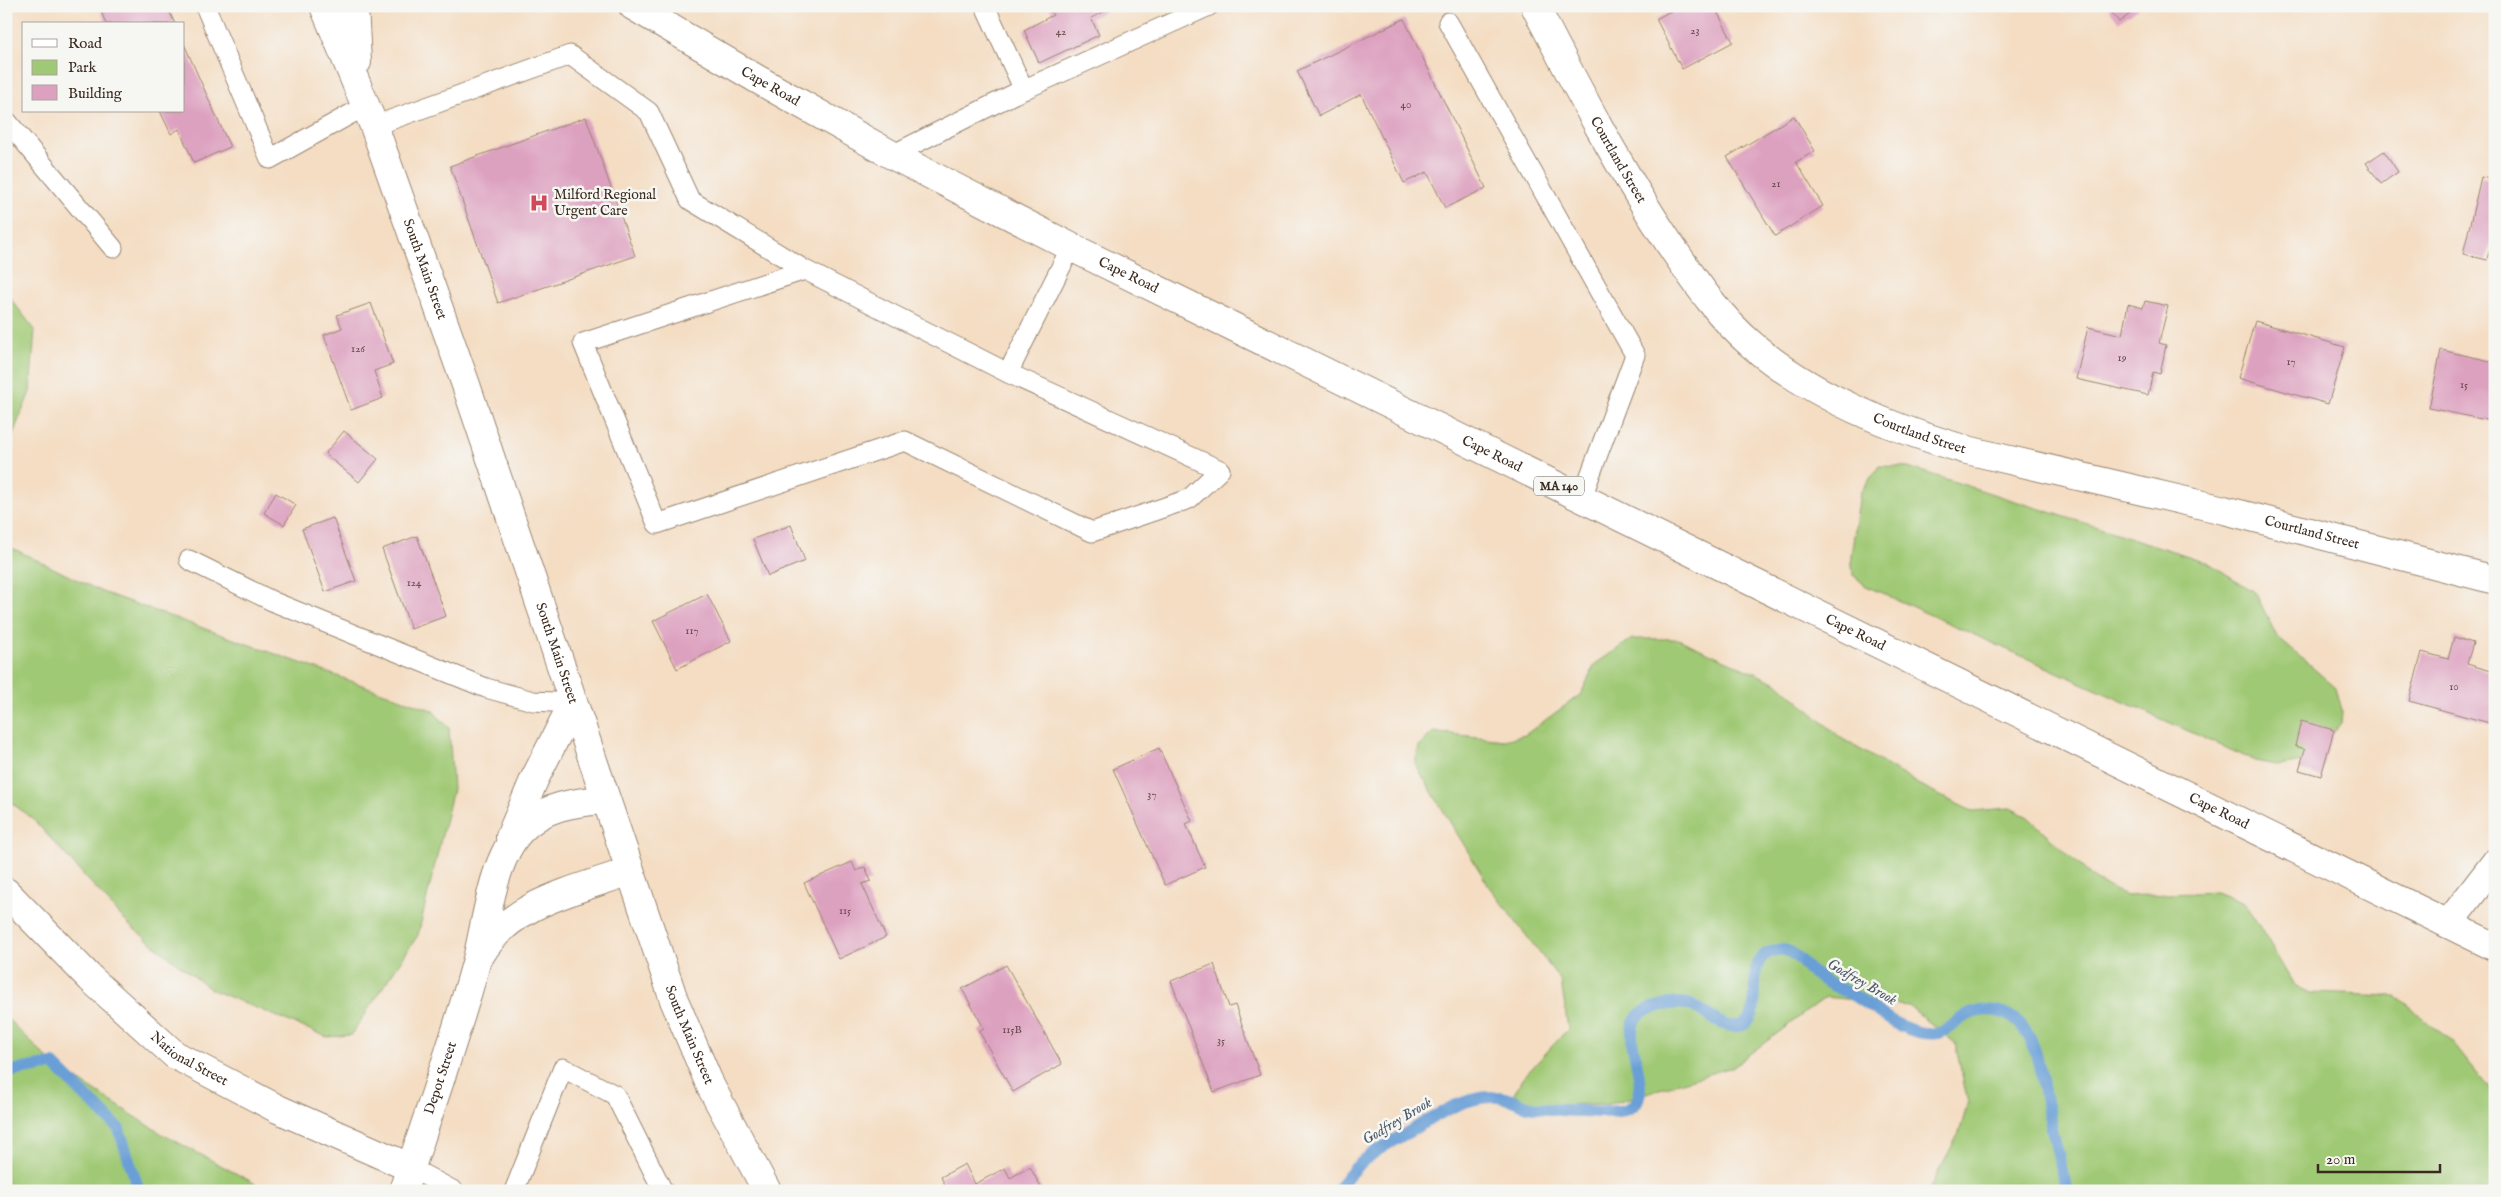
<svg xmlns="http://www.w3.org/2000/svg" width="2501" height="1197" viewBox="0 0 2501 1197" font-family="'IM FELL English',serif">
<rect width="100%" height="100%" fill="#f6f6f2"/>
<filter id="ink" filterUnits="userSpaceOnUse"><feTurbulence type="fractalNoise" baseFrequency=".02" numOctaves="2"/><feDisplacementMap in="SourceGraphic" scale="10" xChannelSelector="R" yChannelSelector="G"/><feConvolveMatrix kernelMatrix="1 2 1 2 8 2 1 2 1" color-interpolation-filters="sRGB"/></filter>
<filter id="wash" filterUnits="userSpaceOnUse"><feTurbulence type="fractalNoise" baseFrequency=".0096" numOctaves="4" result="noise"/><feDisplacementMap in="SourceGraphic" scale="20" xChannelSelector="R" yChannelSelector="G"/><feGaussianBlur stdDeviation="1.12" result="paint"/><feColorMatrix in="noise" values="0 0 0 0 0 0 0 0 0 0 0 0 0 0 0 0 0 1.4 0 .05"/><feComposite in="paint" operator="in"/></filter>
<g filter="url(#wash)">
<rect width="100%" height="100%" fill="#f4ddc3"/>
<path fill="#a0c975" stroke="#6e7a4a" d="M6,293L35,330L30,392L6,451Z
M1879,466L1908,467L2207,562L2255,592L2277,637L2336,688L2342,710L2341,724L2310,760L2281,766L2255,761L1866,586L1853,575L1851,556L1860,493Z
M6,545L102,592L432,710L449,728L453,789L418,935L351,1035L327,1037L210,989L129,925L32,818L6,799Z
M1632,639H1678L1779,684L1841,738L1928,790L1972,811L2010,808L2028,817L2098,882L2126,896L2216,892L2246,904L2294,985L2310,993L2396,996L2451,1041L2495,1096V1191H1928L1959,1133L1968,1103L1955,1043L1909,1006L1826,997L1732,1067L1610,1104L1533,1105L1514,1094L1522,1079L1568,1029L1561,981L1490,888L1415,764L1419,746L1433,732L1504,740L1525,735L1581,694L1595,664Z
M6,1017L53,1064L162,1134L269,1191H6Z"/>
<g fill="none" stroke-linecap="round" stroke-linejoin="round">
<path stroke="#699fd6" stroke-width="12" d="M6,1072L53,1064L119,1129L139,1191
M1337,1191C1344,1180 1352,1170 1362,1162C1376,1150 1391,1142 1407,1133C1434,1117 1464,1095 1497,1097C1508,1097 1517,1103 1528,1106C1543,1110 1612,1114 1625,1110C1659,1100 1623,1046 1634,1022C1638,1013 1647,1009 1656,1007C1668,1004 1682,1001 1693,1006C1707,1012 1720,1028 1737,1026C1770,1023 1741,965 1768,953C1772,951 1779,949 1783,950C1797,952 1803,965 1813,973C1824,983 1838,987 1851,994C1868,1004 1883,1017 1901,1026C1912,1031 1926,1035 1938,1033C1949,1030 1956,1021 1966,1016C1984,1006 2005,1009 2020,1024C2039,1044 2041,1080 2047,1106C2053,1134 2060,1163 2067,1191"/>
</g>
<g id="blocks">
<path fill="#dda1c0" d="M99,6H167L175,24H106Z
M1049,6H1116L1091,18L1099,35L1039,63L1024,30L1053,15Z
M1675,6H1714L1733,42L1682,69L1656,19L1676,8Z
M2107,6H2141L2119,22Z
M1404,19L1486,188L1445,208L1427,172L1404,183L1361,94L1319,116L1297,71Z
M184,44L230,147L194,163L179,129L171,134L160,111H184Z
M1794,116L1815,151L1796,162L1823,206L1775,236L1727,157Z
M586,117L635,256L498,303L450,166Z
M2384,151L2398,172L2381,184L2366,163Z
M2481,177L2495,180V227L2487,260L2463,254Z
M2145,301L2168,306L2159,343L2166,345L2160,374L2153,372L2148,395L2076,379L2088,327L2122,335L2128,304L2143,308Z
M371,303L393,364L374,371L383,398L351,410L324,335L342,328L337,315Z
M2255,321L2345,347L2328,404L2238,378Z
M2441,350L2495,362V422L2429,408Z
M344,431L378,459L359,482L325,454Z
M276,493L296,505L284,525L264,513Z
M333,518L356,581L325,592L302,529Z
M791,525L805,561L768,576L753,539Z
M417,536L446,616L411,629L382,549Z
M707,594L731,641L677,669L653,621Z
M2454,637L2473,643L2467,664L2495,672L2493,724L2409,701L2422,652L2448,659Z
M2301,721L2334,730L2321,776L2299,770L2305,749L2295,746Z
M1159,748L1192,821L1186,824L1205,867L1165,885L1113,769Z
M852,862L856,871L865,867L871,881L862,884L886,937L839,959L804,883Z
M1214,964L1229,1007L1235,1005L1260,1075L1214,1092L1171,981Z
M1006,965L1062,1064L1013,1092L979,1031L984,1028L962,989Z
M965,1164L975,1184L1005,1168L1010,1178L1030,1167L1043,1191H948L941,1177Z"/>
</g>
</g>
<g filter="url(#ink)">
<use href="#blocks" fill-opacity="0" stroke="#988470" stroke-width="1"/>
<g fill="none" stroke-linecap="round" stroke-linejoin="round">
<g stroke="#988470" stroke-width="21">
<path id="lane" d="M205,6L270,159L367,105
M985,6L1024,90
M1448,22L1635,355L1582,497
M6,120L113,248
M374,126L570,55L649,112L690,200L805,270L1008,373L1220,470L1189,499L1092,532L905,441L657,524L583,343L805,270
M892,155L1014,94L1209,6
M1008,373L1071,247
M189,560L274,602L486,688L533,701L573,703
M411,1168L454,1191
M514,1191L563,1068L615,1095L663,1191"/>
</g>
<g stroke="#988470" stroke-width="30">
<g id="street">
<path id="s1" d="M1535,6C1577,88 1620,170 1671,246C1695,281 1719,317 1752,345C1813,397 1891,428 1967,450L2224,510L2495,580"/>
<path id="s2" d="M6,892L91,979L175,1055L278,1109L411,1168"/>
<path d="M2448,924L2495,863"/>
</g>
</g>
<g stroke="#988470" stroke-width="30">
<g id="secondary">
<path id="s3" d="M324,6L374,126L466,385L674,1000L711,1087L767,1191"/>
<path d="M354,6L357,62"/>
<path d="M510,837L534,780L573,703"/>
<path d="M481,954C511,902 578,890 630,871"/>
<path id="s4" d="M403,1191C428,1115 455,1040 476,963C486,925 492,861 520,831C543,806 574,802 606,800"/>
</g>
</g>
<g stroke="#988470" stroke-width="30">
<g id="primary">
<path id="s5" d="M633,6L757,79L892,155L1071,247L2495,947"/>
</g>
</g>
<use href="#lane" stroke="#fff" stroke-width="19"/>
<use href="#street" stroke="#fff" stroke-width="28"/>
<use href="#secondary" stroke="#fff" stroke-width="28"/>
<use href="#primary" stroke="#fff" stroke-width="28"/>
</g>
</g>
<defs>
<g id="hospital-bare" transform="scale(1.5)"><path d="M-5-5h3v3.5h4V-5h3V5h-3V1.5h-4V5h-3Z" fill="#d1495b" stroke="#f6f6f2" stroke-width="2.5" paint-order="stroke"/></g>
</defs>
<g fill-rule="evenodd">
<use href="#hospital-bare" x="539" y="203"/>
</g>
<g text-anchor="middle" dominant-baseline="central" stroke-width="5" stroke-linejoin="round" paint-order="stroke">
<g font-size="11" fill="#644846">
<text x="1695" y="31">23</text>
<text x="1061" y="32">42</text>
<text x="1406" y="105">40</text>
<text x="1776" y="184">21</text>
<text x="358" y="349">126</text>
<text x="2122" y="358">19</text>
<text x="2291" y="362">17</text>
<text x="2464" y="385">15</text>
<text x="414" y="583">124</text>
<text x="692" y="631">117</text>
<text x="2454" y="687">10</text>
<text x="1152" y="795">37</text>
<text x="845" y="911">115</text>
<text x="1012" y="1030">115B</text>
<text x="1221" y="1041">35</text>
</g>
<rect fill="#f6f6f2" stroke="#73675e" stroke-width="1" x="1534" y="476.5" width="50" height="19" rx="4"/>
<g font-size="12" font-weight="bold" fill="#3b2a1e">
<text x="1559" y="486">MA 140</text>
</g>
<g font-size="14" fill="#3b2a1e" stroke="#f6f6f2">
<text stroke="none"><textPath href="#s5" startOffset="159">Cape Road</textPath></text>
<text stroke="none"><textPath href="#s1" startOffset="175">Courtland Street</textPath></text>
<text stroke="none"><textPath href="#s3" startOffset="282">South Main Street</textPath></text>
<text stroke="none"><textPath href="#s5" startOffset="564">Cape Road</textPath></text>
<text stroke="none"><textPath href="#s1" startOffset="595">Courtland Street</textPath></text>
<text stroke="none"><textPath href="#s5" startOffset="969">Cape Road</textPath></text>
<text stroke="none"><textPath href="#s1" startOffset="1000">Courtland Street</textPath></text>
<text stroke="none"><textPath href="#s5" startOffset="1374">Cape Road</textPath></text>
<text stroke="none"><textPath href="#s3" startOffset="688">South Main Street</textPath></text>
<text stroke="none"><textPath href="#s5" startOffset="1779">Cape Road</textPath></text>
<text stroke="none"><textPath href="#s3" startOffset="1092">South Main Street</textPath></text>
<text stroke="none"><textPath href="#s2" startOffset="249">National Street</textPath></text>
<text stroke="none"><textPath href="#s4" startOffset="119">Depot Street</textPath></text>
</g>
<g font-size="14" fill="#3b2a1e" stroke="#f6f6f2" text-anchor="start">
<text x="554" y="195">Milford Regional<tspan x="554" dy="16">Urgent Care</tspan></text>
</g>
<g font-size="15" font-style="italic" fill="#4d5968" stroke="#f6f6f2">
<text transform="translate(1862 982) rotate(30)">Godfrey Brook</text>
<text transform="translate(1397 1121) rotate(-31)">Godfrey Brook</text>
</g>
</g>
<rect width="2501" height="1197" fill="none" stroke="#f6f6f2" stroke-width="25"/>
<rect x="22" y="22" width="162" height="90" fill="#f6f6f2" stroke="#aba49d"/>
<rect x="32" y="39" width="25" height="8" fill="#ffffff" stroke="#aba49d"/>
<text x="68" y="48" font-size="15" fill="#3b2a1e">Road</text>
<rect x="32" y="60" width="25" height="15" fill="#a0c975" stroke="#aba49d"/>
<text x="68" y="72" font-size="15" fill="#3b2a1e">Park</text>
<rect x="32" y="85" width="25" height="15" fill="#dda1c0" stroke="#aba49d"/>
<text x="68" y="98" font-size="15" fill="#3b2a1e">Building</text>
<path d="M2318 1164v8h122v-8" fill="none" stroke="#3b2a1e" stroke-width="2.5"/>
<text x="2326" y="1164" font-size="15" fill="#3b2a1e" stroke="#f6f6f2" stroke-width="4" paint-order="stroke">20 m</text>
</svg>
